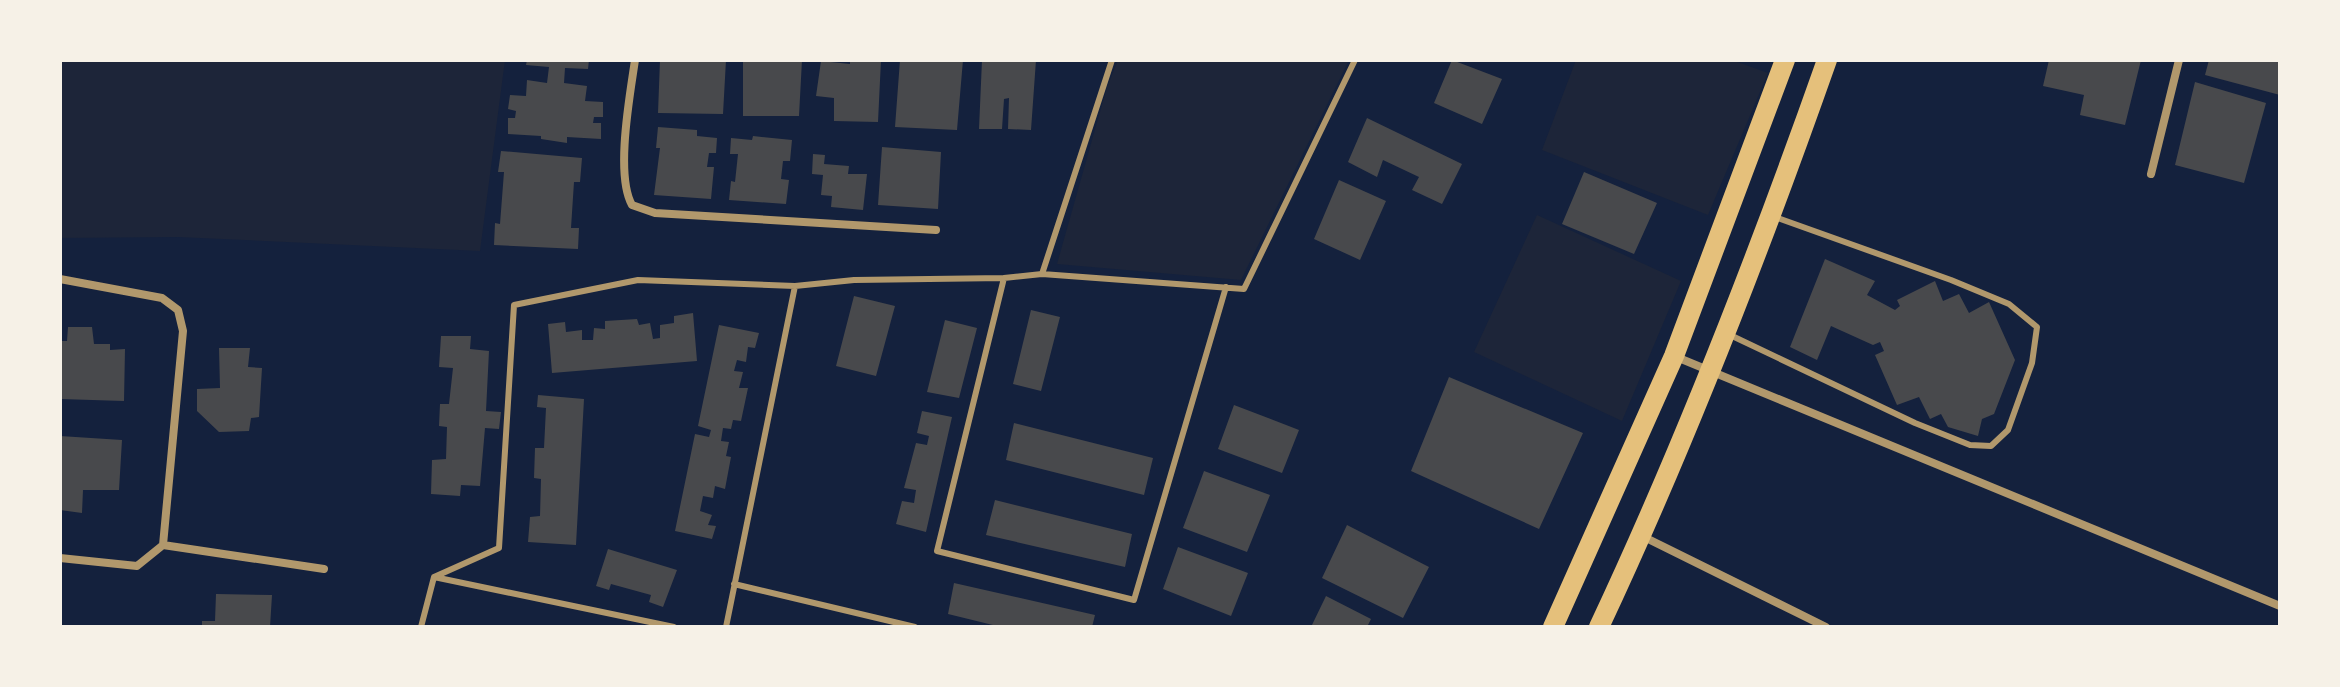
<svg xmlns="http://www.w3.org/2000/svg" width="2340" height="687" viewBox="0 0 2340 687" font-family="'Space Grotesk',sans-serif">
<rect width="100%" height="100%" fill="#14213d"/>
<path fill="#1d2539" d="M60,60H505L480,251L178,237L60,238Z
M1118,60H1349L1241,280L1057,264L1107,87Z
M1576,60H1732L1768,73L1708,215L1542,150Z
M1537,215L1681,281L1622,421L1474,352Z"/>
<path fill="#48494c" d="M527,60H589L588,69L565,68L564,83L587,86L585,101L603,102V117H594L593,123H601V139L567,137V143L541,139V136L508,134V118H515L516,111L508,109L510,95L526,96L527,80L547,83L549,67L526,65Z
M660,60H726L723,114L658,113Z
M743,60H802L799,116H743Z
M850,60H881L878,122L834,121V98L816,96L821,61L850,64Z
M900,60H963L957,130L895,127Z
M982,60L1008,62V60H1036L1031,130L1008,129L1009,98L1004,99L1002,129H979Z
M1452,60L1502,79L1482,124L1434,103Z
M2049,60H2141L2125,125L2080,115L2084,95L2043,86Z
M2209,60H2280V95L2205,75Z
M2195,82L2266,103L2244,183L2175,165Z
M1367,118L1462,164L1442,204L1412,190L1419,177L1383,160L1377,177L1348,162Z
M658,127L697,130V136L717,138L716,153H709L707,167H714L711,199L654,195L660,148H656Z
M753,136L792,140L790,161H783L781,179L789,180L786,204L729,200L731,181L735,182L738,154H730L731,138L752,140Z
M882,147L941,152L938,209L878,205Z
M501,151L582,158L580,182H574L571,228H579L578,249L494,245L495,223L500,224L504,172H498Z
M813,154L825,155L824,164L849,166L848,174H867L863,210L831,207L832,196L821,195L823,175L812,174Z
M1584,172L1657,203L1634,254L1562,224Z
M1339,180L1386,201L1360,260L1314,239Z
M1825,259L1875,281L1867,295L1895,310L1900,306L1897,300L1935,281L1943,301L1959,294L1969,313L1989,302L2015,360L1994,414L1982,419L1978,436L1948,427L1941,414L1930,419L1919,397L1897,405L1875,355L1884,351L1880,342L1873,345L1831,326L1817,360L1790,347Z
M854,296L895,306L876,376L836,366Z
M1031,310L1060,317L1041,391L1013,384Z
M693,313L697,361L552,373L548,324L565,322L566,332L582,330V340H593L594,328L605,329V321L637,319L639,325L650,323L653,339L660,338V325L674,323V316Z
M945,320L977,328L959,398L927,392Z
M719,325L759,333L755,348L748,347L746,362L737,360L734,371L743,372L739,388H748L741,421L733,420L731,429L723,428L721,441L729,442L726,456L731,457L725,489L715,486L713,498L703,496L700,511L712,515L708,525L716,526L712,539L675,531L695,434L709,437L711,430L698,426Z
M68,327H92L94,344H110V350L125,349L124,401L60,399V341H67Z
M441,336H471L470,349L489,351L486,411L501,412L499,429L485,428L480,486L461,485L460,496L431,494L432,460L446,459L447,427L439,426L440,404H449L453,368L439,367Z
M219,348H250L248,367L262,368L259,417L251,418L249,431L219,432L197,411V389L220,388Z
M1449,377L1583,433L1539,529L1411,471Z
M538,395L584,399L576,545L528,542L530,517L540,516L541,479L534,478L535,448H544L546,408L537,407Z
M1234,405L1299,430L1282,473L1218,449Z
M922,411L952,417L926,532L896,524L902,501L914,503L916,490L904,488L916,443L927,445L929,436L917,433Z
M1014,423L1153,458L1144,495L1006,460Z
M60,436L122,440L119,490H83L82,513L60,510Z
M1204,471L1270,495L1247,552L1183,528Z
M995,500L1132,534L1125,567L986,535Z
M1347,525L1429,567L1403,618L1322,578Z
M1178,547L1248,573L1231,616L1163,589Z
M608,549L677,570L663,607L649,602L651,595L611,584L609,590L596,586Z
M954,583L1095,615L1092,627H1001L948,614Z
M216,594L272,595L270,627H202V621H215Z
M1326,596L1371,619L1367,627H1311Z"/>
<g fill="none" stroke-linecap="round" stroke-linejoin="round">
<path stroke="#b1986c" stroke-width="6" d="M1042,274L1112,60
M1004,278L937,551L1134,600L1226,287
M1730,335L1915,423L1970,445L1991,446L2008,430L2032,363L2037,327L2009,304L1951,280L1775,217
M434,577L674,627
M734,584L915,627
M421,627L434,577L499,548L514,305L638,280L795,286L854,280L1004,278L1042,274L1244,289L1355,60
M726,627L795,286"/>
<path stroke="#b1986c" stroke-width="8" d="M635,60C630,95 615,175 632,205L655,213L936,230
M2151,174L2179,60
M60,279L162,298L178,310L183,331L163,545L137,566L60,558
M1674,356L2280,606
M1642,536L1826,627
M163,545L324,569"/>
<path stroke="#e5c07b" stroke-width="20" d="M1553,627L1674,356L1785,60
M1599,627C1686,442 1759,253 1827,60"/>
</g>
<rect width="2340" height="687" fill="none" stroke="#f6f1e7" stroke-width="124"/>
</svg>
